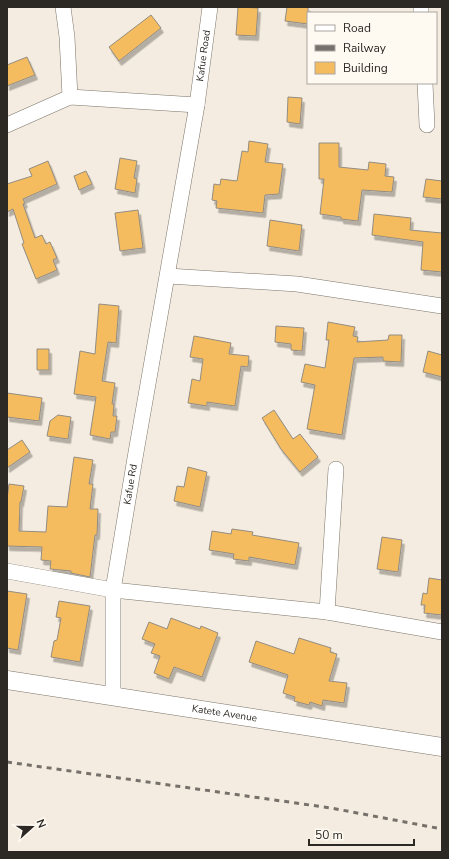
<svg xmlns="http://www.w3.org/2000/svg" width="449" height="859" viewBox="0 0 449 859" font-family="'Nunito Sans',sans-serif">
<defs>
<filter id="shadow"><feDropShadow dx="2.5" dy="4.5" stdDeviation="0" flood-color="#0004"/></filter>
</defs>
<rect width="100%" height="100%" fill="#f4ece0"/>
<path fill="#f5bc5f" stroke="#938c81" filter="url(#shadow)" d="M238,7L258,8L256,36L236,35Z
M287,7H308V24L285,21Z
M151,15L161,28L119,61L109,47Z
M27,57L35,75L7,86V65Z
M288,97L302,98L300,124L287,122Z
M249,141L268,144L265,162L283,164L279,194L265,195L263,213L216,208L217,201L212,200L214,184L220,185L221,179L237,181L242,151L248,152Z
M319,143H339V167L368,170L369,162L386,164L385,176L394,177L392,192L362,190L358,221L341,219V217L320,214L324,179H319Z
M120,158L137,161L134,178L137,179L135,193L115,189Z
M48,161L57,184L23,199L25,203L23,204L35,238L42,235L46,244L50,242L57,258L53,260L57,270L36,279L22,244L24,243L13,209L7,212V184L32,176L29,169Z
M86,171L92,184L79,190L74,176Z
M426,179L442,181V199L423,197Z
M138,210L143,248L120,251L115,213Z
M374,214L411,218L410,230L442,233V272L421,270L423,242L372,235Z
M270,220L302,225L299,251L267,246Z
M99,304L119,306L116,343L108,342L102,381L115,383L112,404H114L113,416H117L115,432H111L110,439L90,435L96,397L74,394L80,351L95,354Z
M328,322L355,327L353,336L358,337L357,342L388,340L389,335H402L401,362L383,361V357L354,358L342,435L307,429L315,385L301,382L305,364L325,368L329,340H326Z
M276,326L304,328L302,351L291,350V344L275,342Z
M194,336L231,343L229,354L249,356L248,367L241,366L235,406L207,402V406L188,403L192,379L200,381L203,359L190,357Z
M37,349H49V370H37Z
M428,351L442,355V377L423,372Z
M7,393L42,398L39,421L7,417Z
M274,410L293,439L300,434L318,457L300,472L281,449L262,418Z
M58,415L71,417L68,439L47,436L50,421Z
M22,440L30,452L7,468V450Z
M74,457L93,460L89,484H93L90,509H98L97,535H95L90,577L71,573V571L50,569L51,561L41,560L42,547L7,546V499L9,484L24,486L21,502H20L19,531L46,532L48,506L67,507Z
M188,467L207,472L200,507L174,501L177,486L184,487Z
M232,529L253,532L252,535L299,543L295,565L249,557V561L233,559L234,554L209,550L212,531L231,534Z
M382,537L402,540L398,572L377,569Z
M429,578L442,580V615L424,613L425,605H421L423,593L427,594Z
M7,591L27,594L18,650L7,648Z
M59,601L90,606L80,662L51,657L54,641L57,640L61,618L56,617Z
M171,618L200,629L201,626L218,633L202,677L174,667L169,679L154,673L160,656L151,653L155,644L142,639L149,622L167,629Z
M299,638L331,648L330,652L337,654L329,681L347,683L344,703L323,700L322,706L310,702L309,705L294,701L295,697L283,693L288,675L249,662L256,641L294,654Z"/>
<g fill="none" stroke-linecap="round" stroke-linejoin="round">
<g stroke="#7c756a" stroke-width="16">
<g id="minor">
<path d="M63,7L67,37L70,97"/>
<path d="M421,7V13"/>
<path d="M425,83L427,125"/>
<path d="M7,125L70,97L197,105"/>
<path d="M168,276L297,284L442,306"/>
<path d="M7,571L113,590L327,612L442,632"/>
<path d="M327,612L336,469"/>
<path id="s1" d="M113,696V590L135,458L197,105L210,7"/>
</g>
</g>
<g stroke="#7c756a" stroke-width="19">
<g id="tertiary">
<path id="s2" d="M7,680L442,747"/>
</g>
</g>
<use href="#minor" stroke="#fff" stroke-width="15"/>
<use href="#tertiary" stroke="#fff" stroke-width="18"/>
<path stroke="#76716a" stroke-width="3" stroke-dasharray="5 5" stroke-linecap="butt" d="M7,762L331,808L442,829"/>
</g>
<g text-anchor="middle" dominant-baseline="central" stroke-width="3" stroke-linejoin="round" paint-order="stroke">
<g font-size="10" fill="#2c2925" stroke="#fefaf2">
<text stroke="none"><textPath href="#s1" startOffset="648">Kafue Road</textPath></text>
<text stroke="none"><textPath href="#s1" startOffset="213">Kafue Rd</textPath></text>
<text stroke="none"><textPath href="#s2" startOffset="220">Katete Avenue</textPath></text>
</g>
</g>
<rect width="449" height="859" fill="none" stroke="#2c2925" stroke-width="16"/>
<rect x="307" y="12" width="130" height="72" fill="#fefaf2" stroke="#aaa6a0"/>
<rect x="315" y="25" width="20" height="6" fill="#ffffff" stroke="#aaa6a0"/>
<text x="343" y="32" font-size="12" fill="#2c2925">Road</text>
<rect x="315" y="45" width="20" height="6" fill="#76716a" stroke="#aaa6a0"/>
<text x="343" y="52" font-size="12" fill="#2c2925">Railway</text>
<rect x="315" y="62" width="20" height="12" fill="#f5bc5f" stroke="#aaa6a0"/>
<text x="343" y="72" font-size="12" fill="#2c2925">Building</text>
<g transform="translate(32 827) rotate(69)" stroke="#fefaf2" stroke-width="3" paint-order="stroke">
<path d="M0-3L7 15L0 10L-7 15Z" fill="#2c2925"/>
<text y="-6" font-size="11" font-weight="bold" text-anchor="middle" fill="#2c2925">N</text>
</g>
<path d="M309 839v6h105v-6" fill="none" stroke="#2c2925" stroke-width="2"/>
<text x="315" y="839" font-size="12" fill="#2c2925" stroke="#fefaf2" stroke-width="3" paint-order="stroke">50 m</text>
</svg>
